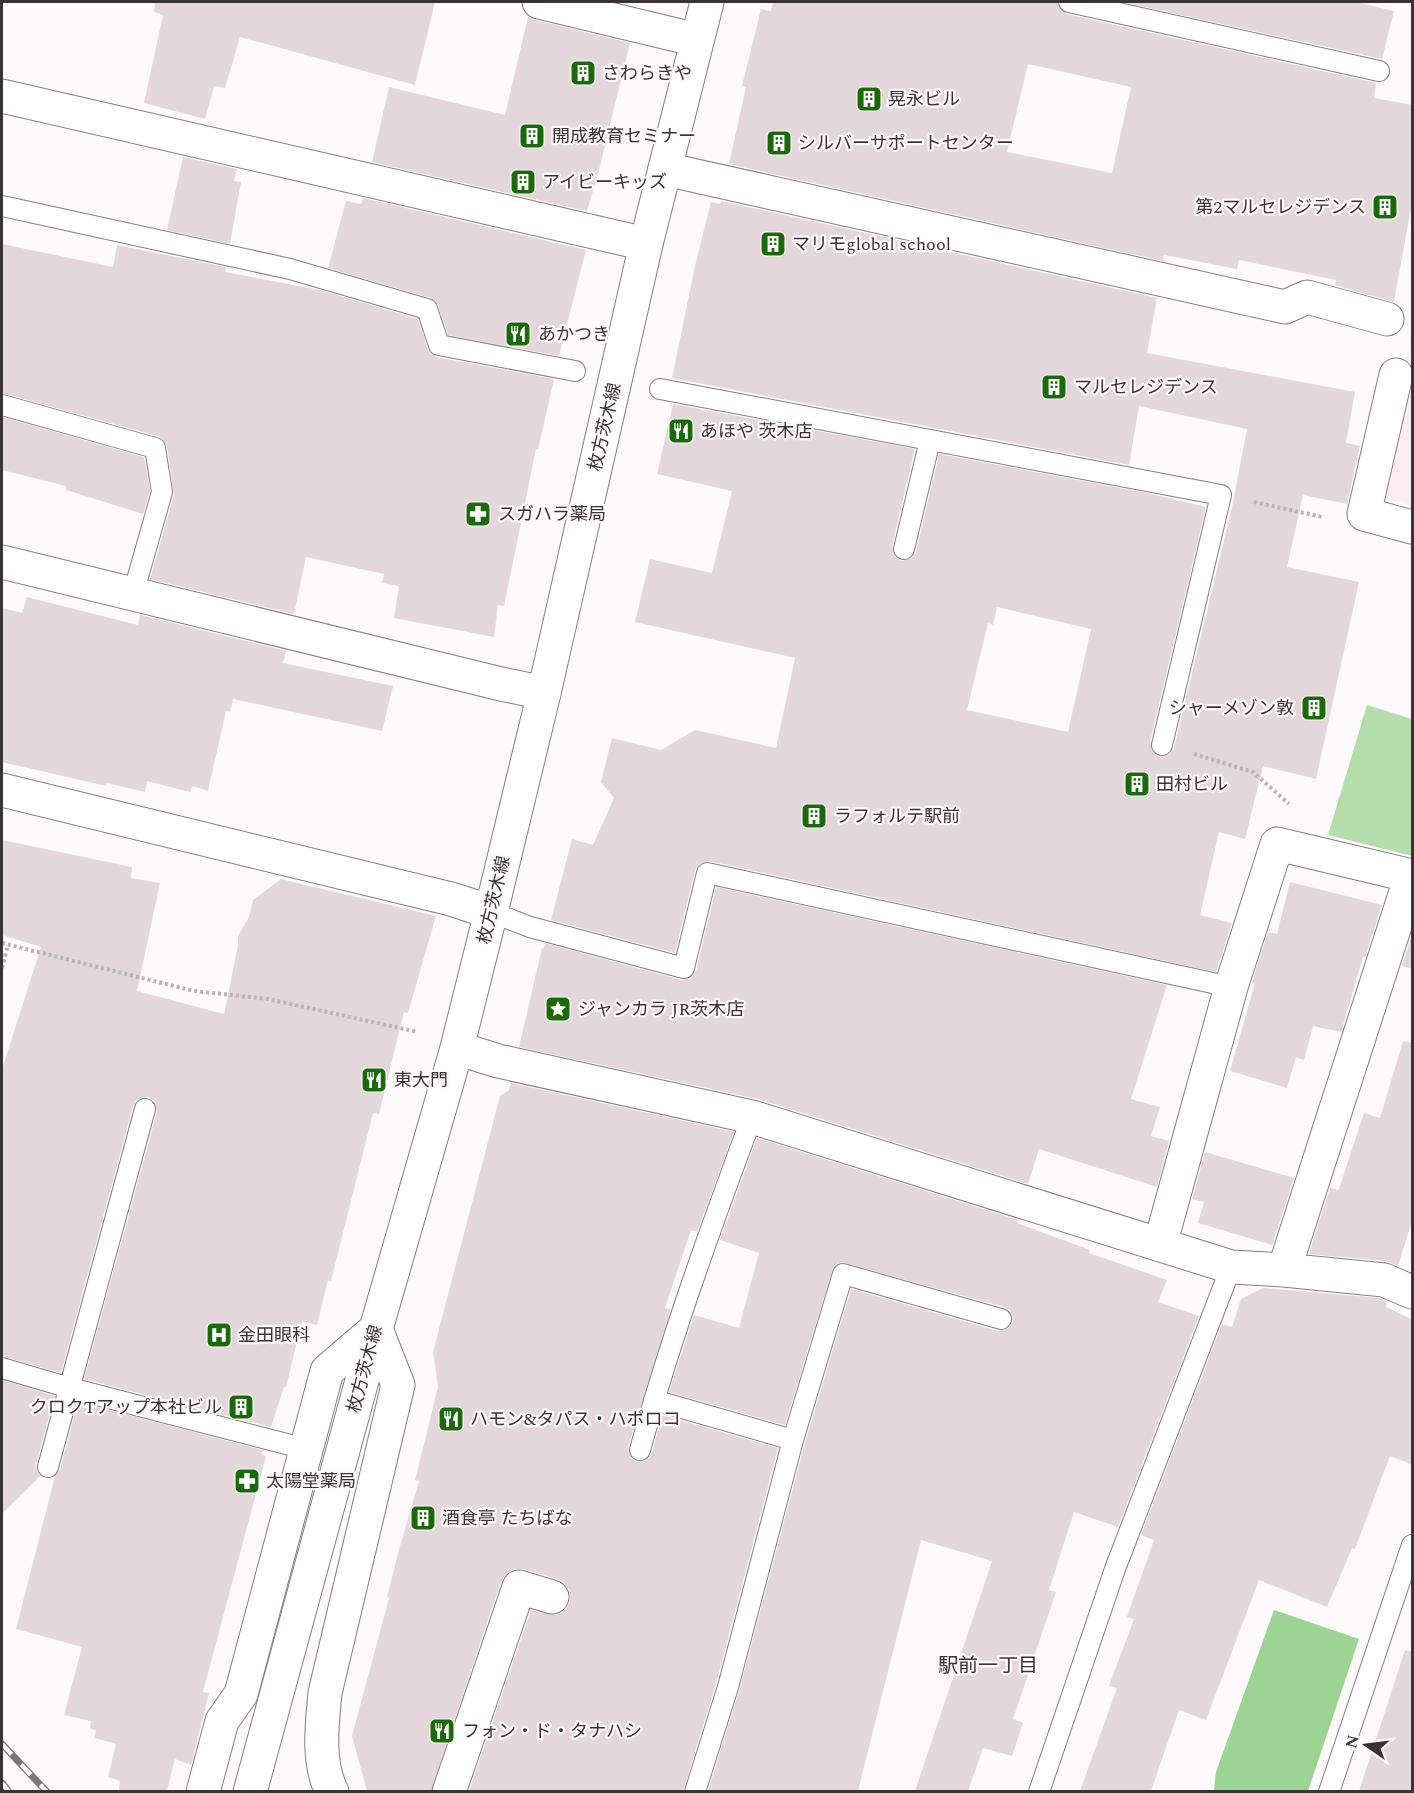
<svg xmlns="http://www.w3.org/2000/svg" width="1414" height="1793" viewBox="0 0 1414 1793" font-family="Spectral,'Noto Sans JP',serif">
<rect width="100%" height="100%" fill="#fef9fb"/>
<path fill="#feecf3" d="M1412,333V506L1374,495Z"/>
<path fill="#b3deab" d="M1367,705L1412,719V856L1328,835Z"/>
<path fill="#9cd493" d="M1274,1610L1359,1639L1308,1791H1218L1214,1790L1216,1772Z"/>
<path fill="#e4d7db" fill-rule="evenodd" d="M155,2H435L415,85L240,37L225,88L214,86L205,119L144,103L163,15L154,12Z
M773,2H1057L1061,10L1066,14L1376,83L1374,98L1413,105V197L1394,302L1335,285L1336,280L1239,260L1237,269L1164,255L1163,261L729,164L746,87L742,86L761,9L771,11ZM1028,64L1131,87L1112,173L1007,152Z
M1122,2H1356L1394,11L1382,59Z
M528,17L535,20L630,43L598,174L587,211L372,162L389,87L505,115Z
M183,157L237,169L234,181L241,182L230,244L167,230Z
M363,198L586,250L559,356L448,335L438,305L431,298L328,268L346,201L361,204Z
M721,201L1157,298L1147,353L1355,392L1346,443L1360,446L1347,504L1303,495L1287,567L1359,582L1316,779L1263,766L1245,839L1219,832L1200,915L1232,923L1216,972L709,861L699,864L695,870L675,953L551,920L572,839L593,845L614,798L601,782L612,738L661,750L695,730L776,748L795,658L635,622L650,559L712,573L732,491L657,474L673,404L915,449L892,546L895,557L902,561L912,558L916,552L939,454L1147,493L1206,507L1150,742L1153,753L1160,757L1170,754L1174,748L1232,507L1247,429L1139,406L1129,465L672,378L695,266L711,202L720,204ZM997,607L1091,629L1068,732L967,710L988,623L993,625Z
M2,244L113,267L117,245L226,267L225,272L320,290L418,319L428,349L436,357L554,379L538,450L536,449L504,606L498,605L494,637L394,618L399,586L382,583L384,574L306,557L294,614L150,579L174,495L167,446L163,440L158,436L2,393Z
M2,417L144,457L150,491L143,514L66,490V486L2,470Z
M27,597L138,625L140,615L286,651L283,663L393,686L382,731L233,699L230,712L226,711L208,791L193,786L190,792L147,781L145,792L107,783L106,786L2,762V608L22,613Z
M2,840L132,867L131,878L160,883L137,991L224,1014L238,945V936L249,917L253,900L281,879L436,916L408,1013L404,1012L379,1114L373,1113L331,1281L328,1280L317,1325L302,1321L286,1387H284L271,1427L84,1379L157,1112L154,1101L148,1097L137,1100L133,1106L61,1373L2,1356V1069L41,947L2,935Z
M1290,882L1382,905L1365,957H1363L1341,1032L1313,1026L1304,1060L1296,1057L1287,1088L1230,1071L1255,983L1252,982L1268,932L1277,934Z
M716,887L1167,985L1131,1099L1160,1107L1151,1136L1169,1141L1157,1187L1039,1149L1028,1184L758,1099L519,1047L542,948L543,949L545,943L681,980L688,979L696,971Z
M1413,932V969L1402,966Z
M1403,1041L1413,1043V1218L1398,1266L1386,1261L1309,1254L1330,1188L1337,1190L1339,1189L1364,1113L1380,1118Z
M511,1083L734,1132L697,1232L691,1230L665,1308L671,1309L628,1447L629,1453L632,1459L637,1462L648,1459L652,1453L662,1415L778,1448L716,1684L683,1791H469L531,1610L556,1615L564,1611L570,1602V1592L565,1584L557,1579L524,1569H514L507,1573L501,1581L431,1791H367L352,1736L389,1598L387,1597L398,1553L419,1481L415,1480L438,1387L433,1352L500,1096L509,1090Z
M757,1138L1018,1220L1017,1223L1090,1250L1089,1253L1167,1280L1158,1302L1199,1316L1118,1527L1074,1512L1049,1590L1056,1592L1013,1719L1023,1723L1012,1756L983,1748L968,1791H915L992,1561L921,1540L858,1791H708L739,1691L805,1443L851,1289L998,1331L1009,1328L1013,1322L1010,1311L1004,1307L841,1262L835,1265L832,1271L785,1425L669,1392L694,1315L739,1328L759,1253L720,1240Z
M1205,1152L1294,1178L1272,1245L1198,1223L1204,1202L1192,1199Z
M1263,1288L1379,1298L1387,1302L1386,1307L1413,1320V1465L1390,1456L1355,1549L1352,1548L1327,1607L1259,1580L1206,1720L1179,1710L1151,1791H1080L1117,1688L1109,1686L1134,1619L1127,1617L1154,1540L1141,1535L1222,1324L1232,1327L1241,1299Z
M2,1380L55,1396L36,1464L37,1471L40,1476L2,1514Z
M78,1402L263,1450L262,1455L266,1456L203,1692L209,1693L191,1765L175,1759L167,1791H119L120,1781L108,1777L116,1744L94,1738L96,1730L90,1729L91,1721L64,1715L82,1647L16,1629L55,1476L60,1470Z
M1405,1650L1413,1652V1791H1359Z"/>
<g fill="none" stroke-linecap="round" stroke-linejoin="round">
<g stroke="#897c81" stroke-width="22">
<path id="lane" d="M1069,2L1379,71
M2,206L290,269L427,309L439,345L575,371
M660,389L1221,495L1162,745
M2,405L155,448L162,492L133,594
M904,549L930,440
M491,912L530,927L684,968L707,873L1231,987
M2,1368L70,1388L306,1449
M654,1400L793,1440
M640,1450C671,1337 711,1227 752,1117
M48,1467L145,1109
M695,1792L728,1687L793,1440L843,1274L1001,1319
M1039,1792L1115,1569L1231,1267
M1329,1792L1412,1545"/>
</g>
<g stroke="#897c81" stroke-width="35">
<path id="street" d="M539,2L697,40
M2,96L646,244
M665,169L1285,307L1307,297L1387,319
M1396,375L1364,514L1412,527
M2,562L501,684L544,693
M2,790L451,899L491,912
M457,1048L498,1061L752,1117L1231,1267L1284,1270L1384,1280L1412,1292
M1160,1245L1231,987L1277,844L1412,876
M1284,1270L1411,876
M203,1792L222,1721L241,1694L327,1371L376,1329L398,1385L325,1693C322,1725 317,1762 332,1792
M449,1792L519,1587L552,1597"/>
</g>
<g stroke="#897c81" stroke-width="35">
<path id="secondary" d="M250,1792L376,1329L457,1048L491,912L544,693L646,244L707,2"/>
</g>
<path stroke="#b8b3b5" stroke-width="4" stroke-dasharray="3 3" stroke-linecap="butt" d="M1254,502L1323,517
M1194,754L1253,772L1289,804
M2,943L194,991L268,999L418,1032
M2,968L8,945"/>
<use href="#lane" stroke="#fff" stroke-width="20"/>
<use href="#street" stroke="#fff" stroke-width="33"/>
<use href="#secondary" stroke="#fff" stroke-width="33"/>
<g stroke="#7c7678" stroke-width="7">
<path id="rail" d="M2,1744L47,1792
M2,1783L9,1792"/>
</g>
<use href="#rail" stroke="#fef9fb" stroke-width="4.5" stroke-dasharray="14" stroke-linecap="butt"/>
</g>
<defs>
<g id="building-square" transform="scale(1.35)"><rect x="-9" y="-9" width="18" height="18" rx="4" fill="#1a690a" stroke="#fef9fb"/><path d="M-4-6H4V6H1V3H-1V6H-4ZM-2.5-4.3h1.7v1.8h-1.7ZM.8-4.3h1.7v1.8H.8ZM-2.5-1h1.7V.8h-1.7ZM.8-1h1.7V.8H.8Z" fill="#fff"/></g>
<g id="restaurant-square" transform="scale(1.35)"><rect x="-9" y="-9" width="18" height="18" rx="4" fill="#1a690a" stroke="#fef9fb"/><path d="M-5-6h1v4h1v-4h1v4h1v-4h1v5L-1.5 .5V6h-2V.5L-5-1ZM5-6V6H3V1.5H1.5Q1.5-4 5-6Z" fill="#fff"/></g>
<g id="pharmacy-square" transform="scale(1.35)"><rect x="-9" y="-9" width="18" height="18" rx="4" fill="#1a690a" stroke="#fef9fb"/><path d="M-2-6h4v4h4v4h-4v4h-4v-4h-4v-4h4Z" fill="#fff"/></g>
<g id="sight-square" transform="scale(1.35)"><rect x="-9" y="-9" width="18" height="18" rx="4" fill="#1a690a" stroke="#fef9fb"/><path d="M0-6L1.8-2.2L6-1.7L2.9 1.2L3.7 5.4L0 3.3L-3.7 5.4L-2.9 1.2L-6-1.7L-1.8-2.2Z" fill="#fff"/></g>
<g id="hospital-square" transform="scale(1.35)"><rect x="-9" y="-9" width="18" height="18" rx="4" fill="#1a690a" stroke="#fef9fb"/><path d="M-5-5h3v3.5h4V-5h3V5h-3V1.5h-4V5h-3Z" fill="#fff"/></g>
</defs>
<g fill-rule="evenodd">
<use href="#building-square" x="583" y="73"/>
<use href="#building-square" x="869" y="99"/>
<use href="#building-square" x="532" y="136"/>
<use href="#building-square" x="779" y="143"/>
<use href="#building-square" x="523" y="182"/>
<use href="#building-square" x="1385" y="207"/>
<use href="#building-square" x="773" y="244"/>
<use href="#restaurant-square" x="518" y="334"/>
<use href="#building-square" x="1054" y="387"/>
<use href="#restaurant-square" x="681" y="431"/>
<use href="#pharmacy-square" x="478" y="514"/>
<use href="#building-square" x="1314" y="708"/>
<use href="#building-square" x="1137" y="784"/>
<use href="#building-square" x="814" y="816"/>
<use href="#sight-square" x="558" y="1009"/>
<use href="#restaurant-square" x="374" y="1080"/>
<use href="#hospital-square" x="219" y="1335"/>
<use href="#building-square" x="241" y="1407"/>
<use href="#restaurant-square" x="451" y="1419"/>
<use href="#pharmacy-square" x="247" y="1481"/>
<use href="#building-square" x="423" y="1518"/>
<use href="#restaurant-square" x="442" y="1731"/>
</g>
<g text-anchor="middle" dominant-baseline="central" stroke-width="4.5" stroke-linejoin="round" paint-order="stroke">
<g font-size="18" fill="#393335" stroke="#fef9fb" text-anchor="start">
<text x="602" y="73">さわらきや</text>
<text x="888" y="99">晃永ビル</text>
<text x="552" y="136">開成教育セミナー</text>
<text x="798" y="143">シルバーサポートセンター</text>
<text x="542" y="182">アイビーキッズ</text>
<text x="1366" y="207" text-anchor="end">第2マルセレジデンス</text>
<text x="792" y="244">マリモglobal school</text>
<text x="538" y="334">あかつき</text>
<text x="1074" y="387">マルセレジデンス</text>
<text x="700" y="431">あほや 茨木店</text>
<text x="498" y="514">スガハラ薬局</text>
<text x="1294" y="708" text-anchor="end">シャーメゾン敦</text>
<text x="1156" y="784">田村ビル</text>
<text x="834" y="816">ラフォルテ駅前</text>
<text x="578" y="1009">ジャンカラ JR茨木店</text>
<text x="394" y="1080">東大門</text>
<text x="238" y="1335">金田眼科</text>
<text x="222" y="1407" text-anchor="end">クロクTアップ本社ビル</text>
<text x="470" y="1419">ハモン&amp;タパス・ハポロコ</text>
<text x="266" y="1481">太陽堂薬局</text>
<text x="442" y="1518">酒食亭 たちばな</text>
<text x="462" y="1731">フォン・ド・タナハシ</text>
</g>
<g font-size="18" fill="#393335" stroke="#fef9fb">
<text transform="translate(605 427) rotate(-77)">枚方茨木線</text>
<text transform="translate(494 900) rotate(-77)">枚方茨木線</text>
<text transform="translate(365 1369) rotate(-75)">枚方茨木線</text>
</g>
<g font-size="20" fill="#393335" stroke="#fef9fb">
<text x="988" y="1666">駅前一丁目</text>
</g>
</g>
<rect width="1414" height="1793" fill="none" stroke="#393335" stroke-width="6"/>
<g transform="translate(1366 1745) rotate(284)" stroke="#fef9fb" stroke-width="4.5" paint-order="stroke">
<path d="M0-4.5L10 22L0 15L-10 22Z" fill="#393335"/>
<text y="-9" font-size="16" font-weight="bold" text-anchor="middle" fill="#393335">N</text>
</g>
</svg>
